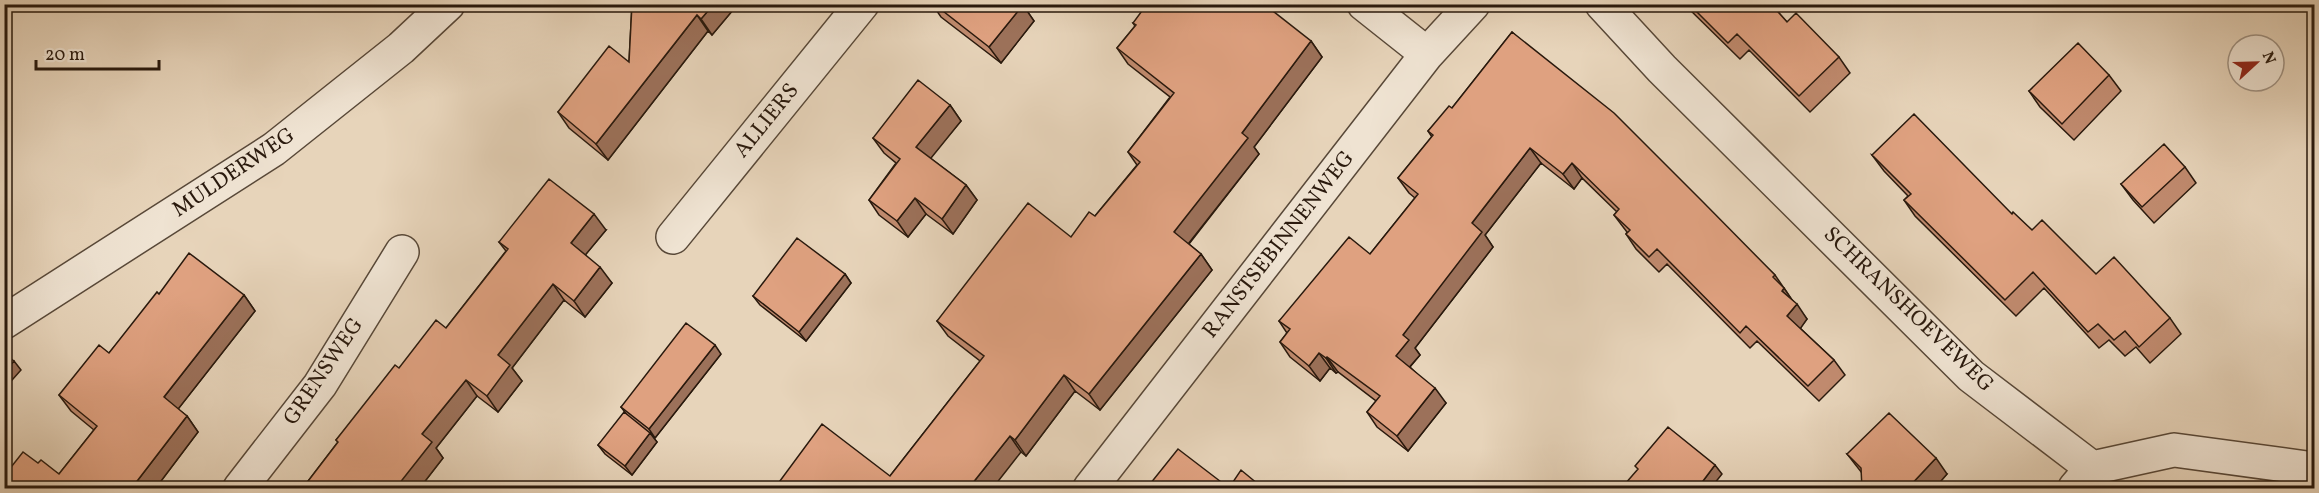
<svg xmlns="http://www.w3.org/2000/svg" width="2319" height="493" viewBox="0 0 2319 493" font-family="Vollkorn,serif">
<rect width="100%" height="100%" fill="#e7d4ba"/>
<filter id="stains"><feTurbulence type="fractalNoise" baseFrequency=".00333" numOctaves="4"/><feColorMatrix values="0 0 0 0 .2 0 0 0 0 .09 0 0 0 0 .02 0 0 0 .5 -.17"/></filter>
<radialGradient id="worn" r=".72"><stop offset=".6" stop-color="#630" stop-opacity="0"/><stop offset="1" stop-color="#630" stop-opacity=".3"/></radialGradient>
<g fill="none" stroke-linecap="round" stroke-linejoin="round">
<g stroke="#584838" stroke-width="36">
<path id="minor" d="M1364,4L1427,54
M1602,4L1662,69L1971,376L2092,468L2174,450L2314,469
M673,237L862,4
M4,322L274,149L401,48L448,4
M240,488L320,385L402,252
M1090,488L1427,54L1473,4
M2075,488L2092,468"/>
</g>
<use href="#minor" stroke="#efe3d2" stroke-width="33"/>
</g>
<path fill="#c08a6e" stroke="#29190d" stroke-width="1.5" d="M632,4H738L712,35L708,31L608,160L569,128L558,112L629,62Z
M932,4H1022L1034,21L1001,63L941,17Z
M1684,4H1771L1787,22L1839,57L1850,73L1810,112L1749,50L1740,59Z
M1133,23L1311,41L1322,57L1254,147L1259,154L1189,244L1201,254L1212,270L1100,410L1075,391L1026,456L1021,452L890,476L980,361L948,336L937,321L1071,237L1095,216L1137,165L1128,152L1170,97L1128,64L1117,48L1135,26Z
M1512,32L1775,275L1792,300L1807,319L1800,328L1834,360L1845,375L1819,401L1757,341L1750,348L1667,264L1659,272L1636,249L1626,234L1627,232L1614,215L1617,212L1582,178L1574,189L1541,163L1485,235L1493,247L1415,348L1420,355L1410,367L1446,403L1408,451L1377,427L1367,412L1376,401L1338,372L1336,373L1330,368L1320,381L1290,357L1280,342L1287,333L1279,321L1370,254L1415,198L1409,193L1398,178L1432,137L1428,131L1452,108Z
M2109,75L2121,91L2074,140L2040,107L2029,91Z
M950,105L961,121L930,158L966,185L977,200L953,234L926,214L908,237L879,215L869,200L896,163L884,153L873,138Z
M1872,155L2012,214L2032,230L2096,274L2170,318L2181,334L2150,363L2136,347L2125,356L2109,340L2099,348L2044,288L2016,316L1915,216L1904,200L1908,196L1884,171Z
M2185,167L2196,183L2154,223L2133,200L2121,184Z
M606,230L585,255L612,283L585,317L564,300L512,368L522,381L498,412L477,396L436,448L443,458L419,489H302L338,442L336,440L399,368L446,328L506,251L499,242Z
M845,274L851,283L806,341L760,305L753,296Z
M159,294L244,295L255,311L178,409L187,416L198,432L155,489H4L38,463L59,474L94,430L71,411L59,395L109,353Z
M721,354L655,438L652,436L657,442L632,475L605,454L598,445L627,415L621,407Z
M1847,454L1947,474L1934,489H1862V473Z"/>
<path fill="#9c715a" stroke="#29190d" stroke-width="1.5" d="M714,4H738L712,35L701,19Z
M1023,5L1034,21L1001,63L989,47Z
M697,15L708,31L608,160L596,144Z
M1311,41L1322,57L1254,147L1259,154L1185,248L1174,232L1242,133Z
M950,105L961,121L927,163L916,147Z
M1530,148L1541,163L1485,235L1493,247L1415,348L1420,355L1406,371L1396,356L1403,335L1472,223Z
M1572,163L1582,178L1574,189L1563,174Z
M966,185L977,200L953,234L942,219Z
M915,198L926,214L908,237L897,221Z
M594,214L606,230L582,259L571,243Z
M1201,254L1212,270L1100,410L1089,394Z
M600,267L612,283L585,317L574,301Z
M845,274L851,283L806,341L799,332Z
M553,284L564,300L512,368L522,381L498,412L487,396L498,355Z
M1784,288L1794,303L1782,291Z
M244,295L255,311L175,413L164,397Z
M1797,304L1807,319L1798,332L1787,316Z
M715,345L721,354L655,438L649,429Z
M1319,353L1330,368L1320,381L1309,366Z
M1327,357L1338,372L1336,373L1326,358Z
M14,361L21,370L4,389V372Z
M1064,375L1075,391L1026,456L1015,440Z
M466,380L477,396L436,448L443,458L419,489H395L422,434Z
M1435,388L1446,403L1408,451L1397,436Z
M187,416L198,432L155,489H131Z
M650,433L657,442L632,475L625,466Z
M1010,436L1021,452L992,489H968Z
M1936,458L1947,474L1934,489H1907Z
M1715,465L1722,474L1710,489H1697Z"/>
<path fill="#dfa180" stroke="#29190d" stroke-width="1.5" d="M632,4H714L701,19L697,15L596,144L558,112L609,46L629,62Z
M934,4H1022L1023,5L989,47Z
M1147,4H1264L1311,41L1242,133L1248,138L1174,232L1201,254L1089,394L1064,375L1015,440L1010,436L968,489H774L822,424L890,476L984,356L937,321L1028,203L1071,237L1089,212L1095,216L1140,162L1128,152L1174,93L1117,48L1136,25L1133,23Z
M1689,4H1771L1787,22L1796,13L1839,57L1799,96L1737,34L1728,43Z
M1512,32L1614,113L1703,202L1775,275L1773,277L1784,288L1782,291L1797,304L1787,316L1834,360L1808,386L1746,326L1740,333L1657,249L1649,257L1626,234L1630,230L1614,215L1619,209L1572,163L1563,174L1530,148L1472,223L1482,232L1403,335L1409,340L1396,356L1435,388L1397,436L1367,412L1380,396L1327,357L1326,358L1319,353L1309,366L1280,342L1290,329L1279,321L1349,237L1370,254L1418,194L1398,178L1433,135L1428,131L1449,106L1452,108Z
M2078,43L2109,75L2062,124L2029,91Z
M918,80L950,105L916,147L966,185L942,219L915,198L897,221L869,200L900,159L873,138Z
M1914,114L2012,214L2013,212L2032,230L2042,220L2096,274L2114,257L2170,318L2139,347L2125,331L2114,340L2098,324L2088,332L2033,272L2005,300L1904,200L1911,194L1872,155Z
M2164,144L2185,167L2142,207L2121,184Z
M549,179L594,214L571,243L600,267L574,301L553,284L498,355L510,365L487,396L466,380L422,434L432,442L395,489H302L338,442L336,440L395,365L399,368L436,320L446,328L508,249L499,242Z
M797,238L845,274L799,332L753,296Z
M189,253L244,295L164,397L187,416L131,489H4V476L23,452L38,463L41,460L59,474L97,426L59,395L99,345L109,353L157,292L159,294Z
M686,323L715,345L649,429L621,407Z
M4,353L14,361L4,372Z
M624,412L650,433L625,466L598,445Z
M1889,413L1936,458L1907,489H1862L1861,468L1847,454Z
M1668,427L1715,465L1697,489H1630L1625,484L1638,469L1635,466Z
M1178,449L1229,488L1241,470L1264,489H1146Z"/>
<g text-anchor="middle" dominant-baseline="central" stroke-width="4.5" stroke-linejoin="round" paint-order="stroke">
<g font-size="22" fill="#29190d" stroke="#efe3d2">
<text transform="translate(767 121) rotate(-51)">ALLIERS</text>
<text transform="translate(234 173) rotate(-34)">MULDERWEG</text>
<text transform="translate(1279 245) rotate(-52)">RANSTSEBINNENWEG</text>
<text transform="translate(1908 310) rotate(44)">SCHRANSHOEVEWEG</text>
<text transform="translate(324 372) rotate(-56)">GRENSWEG</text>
</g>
</g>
<rect width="2319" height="493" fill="none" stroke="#e7d4ba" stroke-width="24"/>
<rect x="6" y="6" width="2307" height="481" fill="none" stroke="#29190d" stroke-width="3"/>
<rect x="12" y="12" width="2295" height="469" fill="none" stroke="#29190d" stroke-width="1.5"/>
<g transform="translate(2256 63) rotate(68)"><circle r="28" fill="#efe3d2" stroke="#a09283" stroke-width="1.5"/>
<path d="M0-4.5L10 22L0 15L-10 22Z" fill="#8f2418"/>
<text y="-9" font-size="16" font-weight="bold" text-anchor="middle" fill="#29190d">N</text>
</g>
<path d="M36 60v9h123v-9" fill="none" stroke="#29190d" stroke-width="3"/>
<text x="45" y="60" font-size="18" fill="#29190d" stroke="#efe3d2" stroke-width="4.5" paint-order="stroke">20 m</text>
<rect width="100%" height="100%" filter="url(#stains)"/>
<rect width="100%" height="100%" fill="url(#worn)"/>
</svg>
